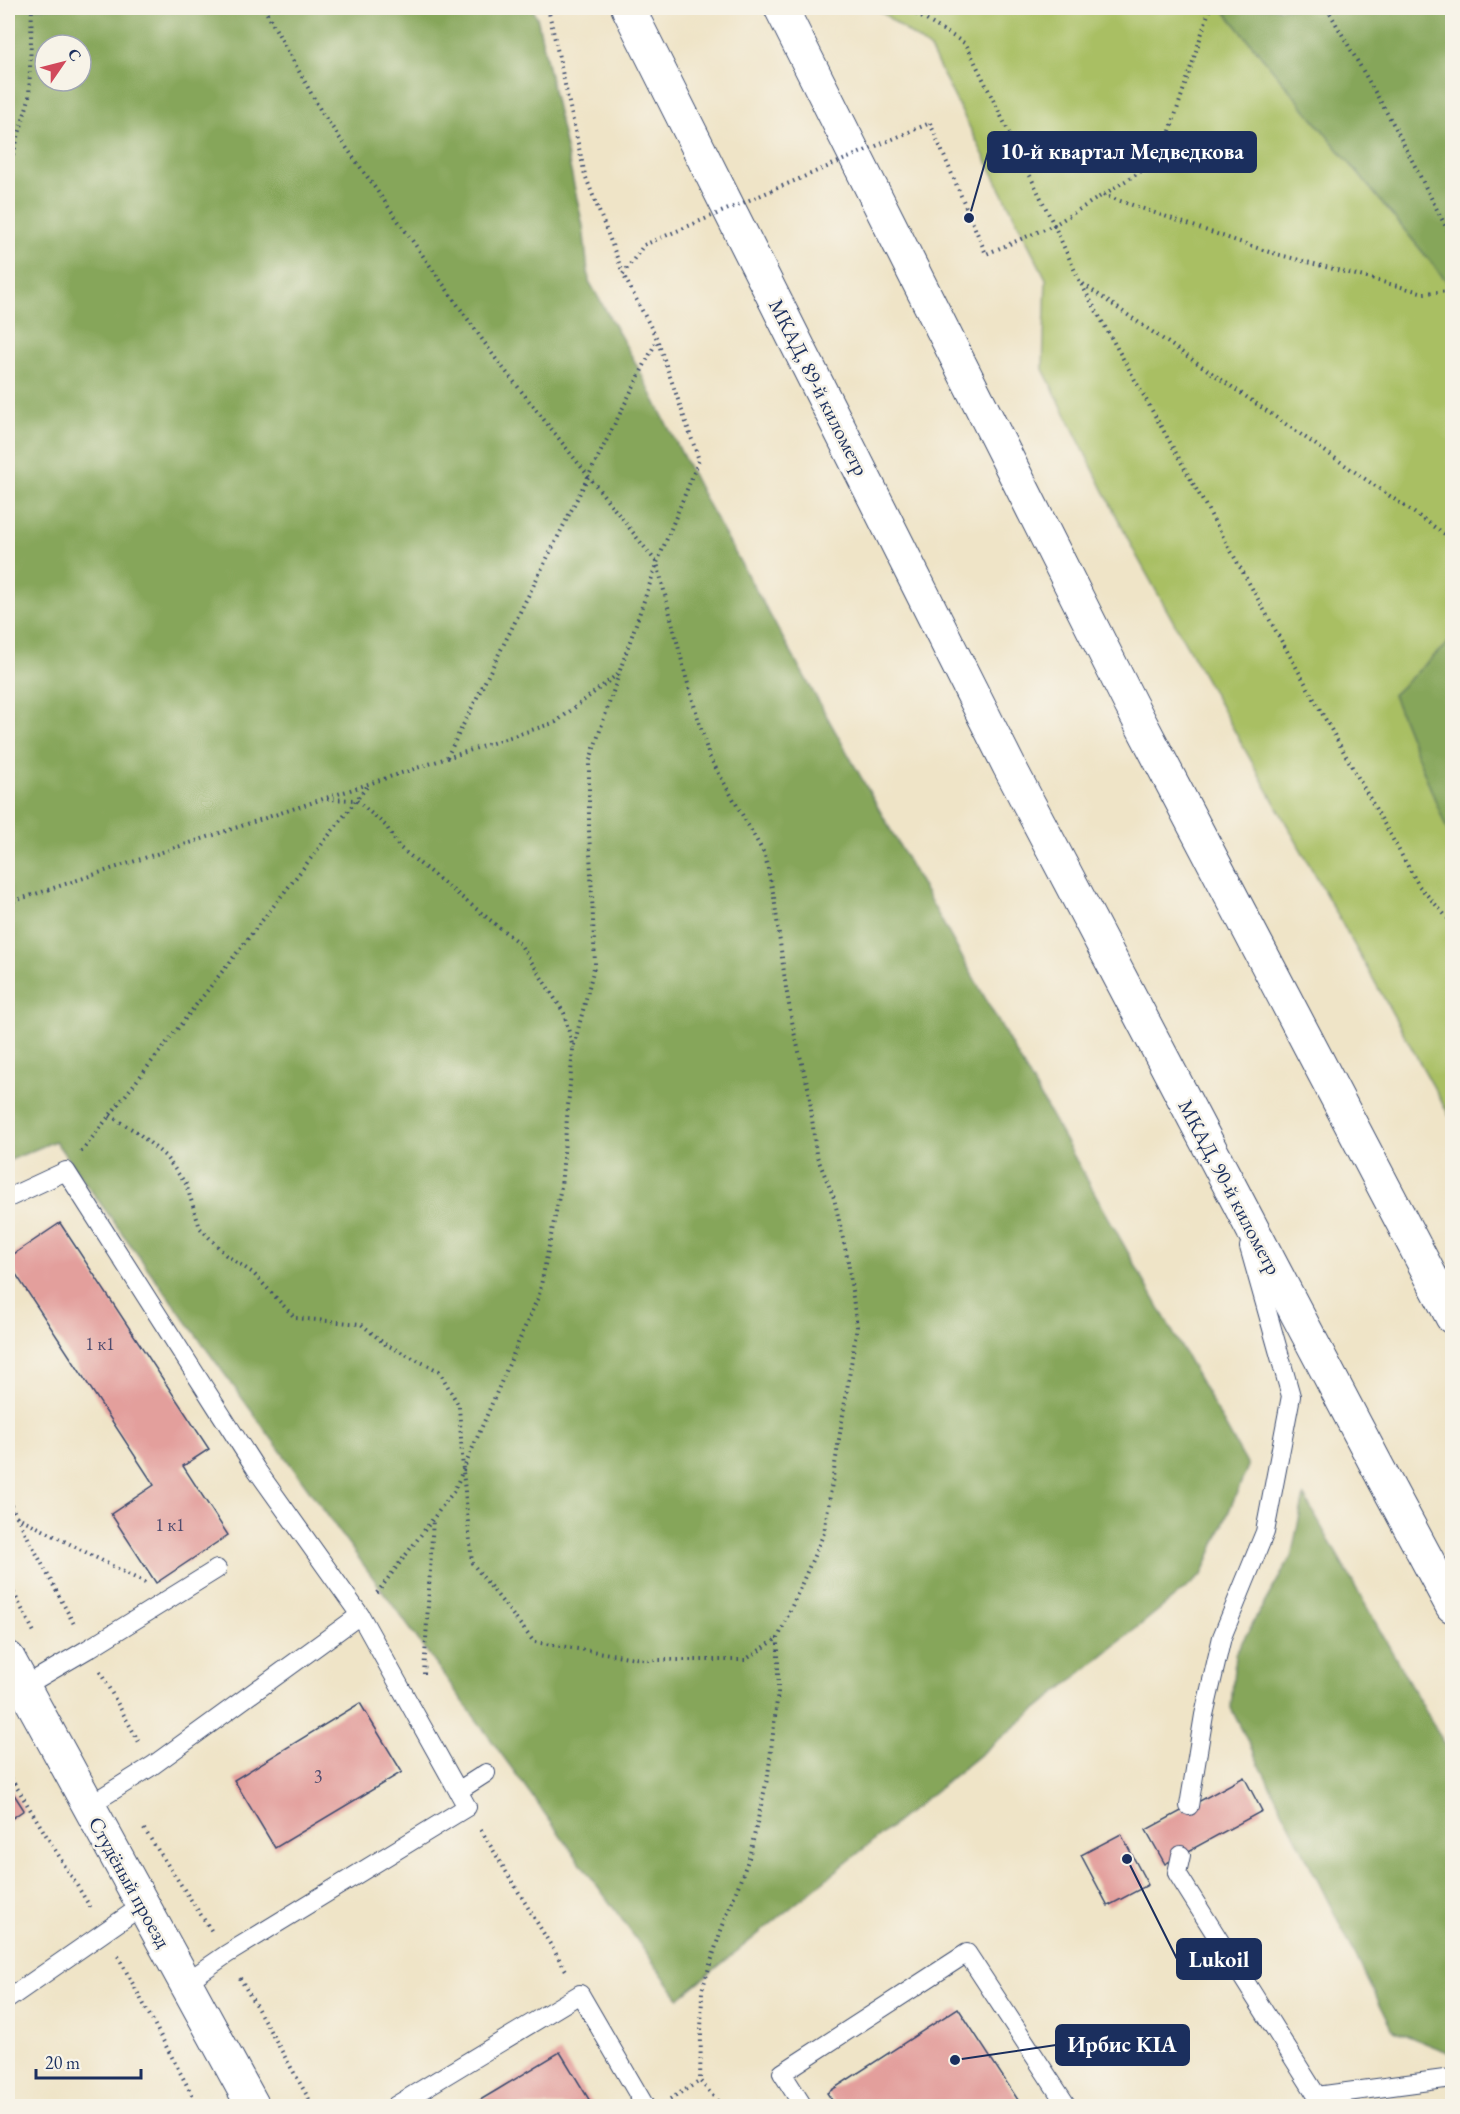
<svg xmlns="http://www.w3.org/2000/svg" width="1460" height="2114" viewBox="0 0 1460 2114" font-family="'EB Garamond',serif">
<rect width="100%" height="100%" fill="#f7f3e8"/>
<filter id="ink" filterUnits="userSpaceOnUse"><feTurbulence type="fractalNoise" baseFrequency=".0167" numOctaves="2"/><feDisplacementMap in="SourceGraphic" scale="12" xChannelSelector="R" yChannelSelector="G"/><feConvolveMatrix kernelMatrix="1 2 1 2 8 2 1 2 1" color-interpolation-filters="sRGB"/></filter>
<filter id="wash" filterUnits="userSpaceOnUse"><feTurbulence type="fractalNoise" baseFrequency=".008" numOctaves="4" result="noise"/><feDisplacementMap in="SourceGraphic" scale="24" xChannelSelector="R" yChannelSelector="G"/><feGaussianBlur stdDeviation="1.35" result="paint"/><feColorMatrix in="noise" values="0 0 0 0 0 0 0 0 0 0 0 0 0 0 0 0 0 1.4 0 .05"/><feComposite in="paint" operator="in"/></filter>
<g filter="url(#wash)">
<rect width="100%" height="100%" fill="#efe4c7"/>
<path fill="#a9bf64" stroke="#627761" stroke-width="1.5" d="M876,8H1222L1449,284L1452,296V639L1393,695L1452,842V1120L1135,553L1043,369L1046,279L930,49Z"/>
<path fill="#86a65a" stroke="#506a5c" stroke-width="1.5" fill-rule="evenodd" d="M8,8H532L537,17L583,226L589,281L634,360L707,503L1248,1466L1202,1575L679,1998L55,1141L8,1161ZM45,45H81V81H45Z
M1222,8H1452V296L1449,284Z
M1452,639V842L1393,695Z
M1304,1496L1452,1758V2054L1393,2030L1231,1708L1235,1654L1291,1557Z"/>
<g id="blocks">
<path fill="#e39f9c" d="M60,1223L209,1449L183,1466L228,1535L156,1583L111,1514L154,1485L8,1262V1258Z
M360,1703L402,1772L275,1848L234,1780Z
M1244,1777L1262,1811L1165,1864L1146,1830Z
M8,1785L24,1810L8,1821Z
M1121,1834L1148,1885L1108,1906L1081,1855Z
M958,2008L1022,2106H836L827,2093Z
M560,2052L593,2106H470L497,2090Z"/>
</g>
</g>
<g filter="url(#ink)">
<use href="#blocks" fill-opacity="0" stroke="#3b4a6e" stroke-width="1.5"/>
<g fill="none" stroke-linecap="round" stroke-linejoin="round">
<g stroke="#3b4a6e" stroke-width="20">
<path id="service" d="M8,1198L66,1171L256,1469L360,1615
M23,1687L88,1649L217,1569
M458,1791L486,1773
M88,1806L152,1766L360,1615L467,1807L227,1954L185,1983
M1189,1806L1204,1715L1222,1637L1265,1532L1291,1396L1249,1247
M1181,1855L1177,1873L1317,2096L1452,2078
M8,1999L143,1905
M395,2106L580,1994L645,2106
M803,2106L782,2073L967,1953L1067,2106"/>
</g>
<g stroke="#3b4a6e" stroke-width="35">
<path id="minor" d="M8,1658L253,2106"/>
</g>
<g stroke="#3b4a6e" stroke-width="35">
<path id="trunk" d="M628,8L1009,766L1378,1468L1452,1606
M781,8L1131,705L1452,1317"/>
</g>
<path stroke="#3b4a6e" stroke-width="4" stroke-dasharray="1.5 4.5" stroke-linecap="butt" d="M264,8L322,113L496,359L657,563L686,677L709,756L765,855L774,897L786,988L794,1032L809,1091L816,1154L834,1198L848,1261L857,1327L824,1533L778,1638V1692L768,1775L749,1858L720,1933L702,1990L700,2081
M548,8L585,175L623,273
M906,8L966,44L1054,225L1161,159L1210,8
M1327,8L1395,127L1452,239
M930,123L986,254L1054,225L1080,282L1419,886L1452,923
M8,172L29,99L32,8
M1103,195L1269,252L1424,293L1452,291
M1083,284L1452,539
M447,757L657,340
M327,799L356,800L386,826L399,847L520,944L564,1013L573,1048
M8,903L556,722L619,673L657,563L699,460L657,339L623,274L644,245
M110,1116L137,1132L165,1156L186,1184L200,1228L226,1255L253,1273L295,1318L361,1324L385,1344L439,1371L459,1406L463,1471L472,1563L534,1642L648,1660H745L778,1638
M81,1152L369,784
M8,1500L75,1626
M16,1516L145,1583
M8,1582L35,1634
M377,1593L454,1491L539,1295L561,1187L573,1049L595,964L589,830V763L619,674
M100,1672L139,1742
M424,1674L433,1519
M8,1773L92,1910
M144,1829L213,1933
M481,1830L567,1972
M118,1956L198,2106
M240,1978L313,2106
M670,2099L700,2081L722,2106"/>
<use href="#service" stroke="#fff" stroke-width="18"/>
<use href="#minor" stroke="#fff" stroke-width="33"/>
<use href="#trunk" stroke="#fff" stroke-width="33"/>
<path stroke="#3b4a6e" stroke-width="4" stroke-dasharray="1.5 4.5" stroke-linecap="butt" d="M644,245L930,123"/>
</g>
</g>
<g text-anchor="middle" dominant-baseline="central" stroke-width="5" stroke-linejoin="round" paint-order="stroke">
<g font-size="18" fill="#4d4b6e">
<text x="100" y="1343">1 к1</text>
<text x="170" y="1524">1 к1</text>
<text x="318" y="1776">3</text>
</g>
<g font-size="21" fill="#1b2f5e" stroke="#f7f3e8">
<text transform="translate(819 387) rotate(63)">МКАД, 89-й километр</text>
<text transform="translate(1230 1187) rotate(62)">МКАД, 90-й километр</text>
<text transform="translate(130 1882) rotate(61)">Студёный проезд</text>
</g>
</g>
<path fill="none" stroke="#1b2f5e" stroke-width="2" d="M969 218L988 152M1127 1859L1177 1959M955 2060L1056 2045"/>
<g fill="#1b2f5e" stroke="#f7f3e8" stroke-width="2">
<circle cx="969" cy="218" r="6"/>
<circle cx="1127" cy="1859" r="6"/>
<circle cx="955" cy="2060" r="6"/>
</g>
<g fill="#1b2f5e" stroke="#1b2f5e" stroke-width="2">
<rect x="988" y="132" width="268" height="40" rx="6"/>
<rect x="1177" y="1939" width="84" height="40" rx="6"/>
<rect x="1056" y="2025" width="133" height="40" rx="6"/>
</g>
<g font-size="22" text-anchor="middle" font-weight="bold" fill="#fff">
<text x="1122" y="159">10-й квартал Медведкова</text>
<text x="1219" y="1967">Lukoil</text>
<text x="1122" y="2052">Ирбис KIA</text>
</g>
<rect width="1460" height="2114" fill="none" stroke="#f7f3e8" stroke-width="30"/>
<g transform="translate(63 63) rotate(55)"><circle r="28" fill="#f7f3e8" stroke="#9fa5b1" stroke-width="1.5"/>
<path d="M0-4.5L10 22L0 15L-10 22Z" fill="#d1495b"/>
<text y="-9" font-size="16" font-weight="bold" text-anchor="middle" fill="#1b2f5e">С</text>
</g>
<path d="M36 2069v9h105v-9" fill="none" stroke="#1b2f5e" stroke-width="3"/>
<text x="45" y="2069" font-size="18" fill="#1b2f5e" stroke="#f7f3e8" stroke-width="4.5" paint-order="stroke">20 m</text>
</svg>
